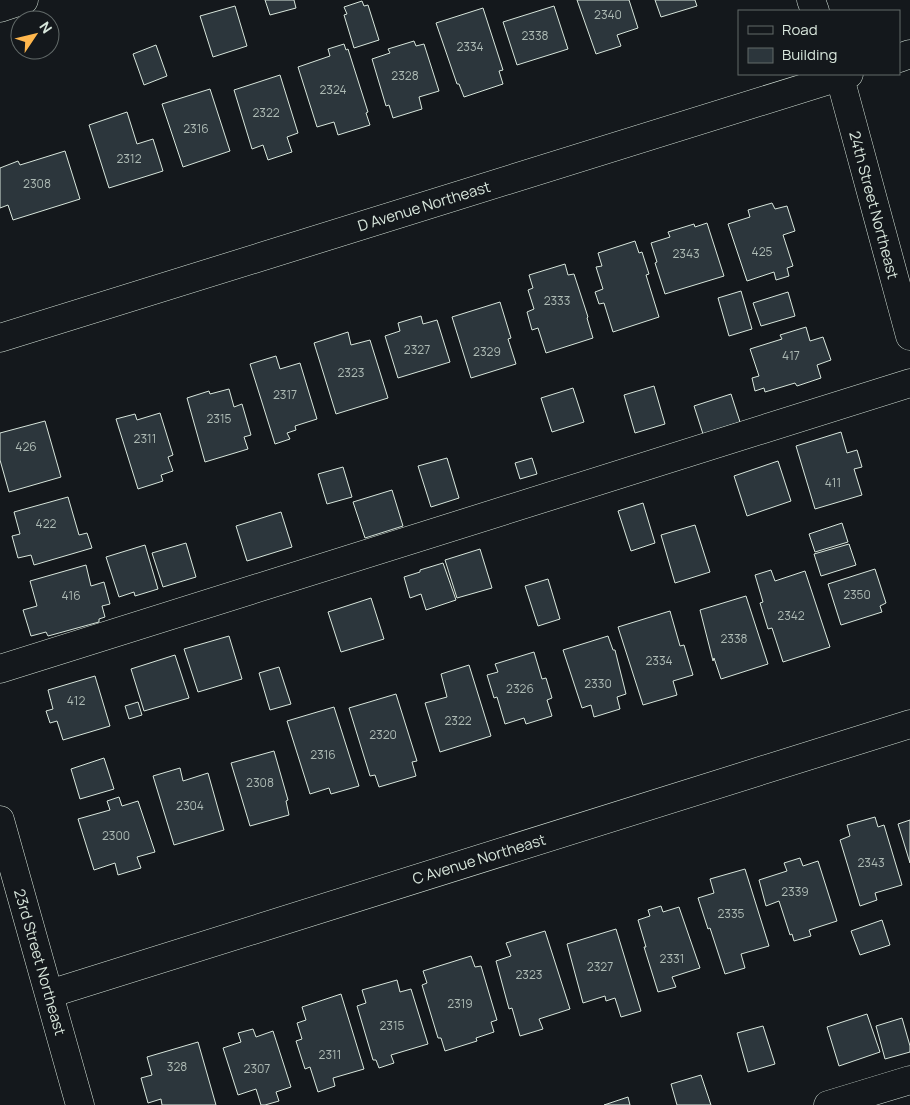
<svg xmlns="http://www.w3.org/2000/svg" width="910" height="1105" viewBox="0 0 910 1105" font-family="Manrope,sans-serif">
<rect width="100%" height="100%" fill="#14181c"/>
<path fill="#2c363c" stroke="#d8e6dc" d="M265,0H294L296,8L270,15Z
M577,0H629L638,28L617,35L621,46L596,54Z
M655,0H695L697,6L661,17Z
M362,1L364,6L368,5L379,40L354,48L344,15L347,14L344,7Z
M235,6L247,46L213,57L200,16Z
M554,6L568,49L517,65L503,22Z
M483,8L503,70L499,71L503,84L464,97L459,84H457L436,23Z
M414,41L416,46L424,44L439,91L419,97L422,109L393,118L389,105L386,106L372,59L390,53L388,49Z
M344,44L346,50L348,49L368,112L366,113L370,125L338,135L334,122L317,127L298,67L330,56L328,49Z
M156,45L167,76L144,85L133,54Z
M280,75L298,133L287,137L292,152L268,160L263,145L252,149L234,90Z
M210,89L230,151L183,167L162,104Z
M127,112L137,144L153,139L163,171L109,188L89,125Z
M65,151L80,199L13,220L8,205L0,208V168L18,161L20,165Z
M772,203L775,209L787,206L795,231L783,235L793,266L787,268L789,276L776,280L774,272L747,281L728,224L750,217L748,210Z
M707,223L724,276L665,294L655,263L657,262L651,243L670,237L668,232L694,224L695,227Z
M635,241L639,253L642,252L649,274L646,275L659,317L613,332L604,303L599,304L595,292L603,289L596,267L602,266L598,253Z
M565,264L568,275L574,274L588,317L587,318L593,338L546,353L538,328L532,330L527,312L534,309L528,290L533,288L529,275Z
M741,291L752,329L729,336L718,298Z
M788,292L795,316L761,326L753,303Z
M500,302L511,338L508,339L516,364L471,378L452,317Z
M421,316L423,324L437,320L450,362L398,378L385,336L400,331L398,323Z
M806,327L810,341L823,337L831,360L817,365L821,378L797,386L795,383L765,392L764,388L755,391L752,378L759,376L750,349L782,339L780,335Z
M348,332L351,345L370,340L388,398L336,414L314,343Z
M276,356L280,369L300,363L317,419L295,426L296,430L287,433L290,439L275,444L250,364Z
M654,386L665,424L635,433L624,395Z
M573,388L584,422L552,432L541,398Z
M229,389L234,407L242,404L251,435L244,437L248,449L205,462L187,398L209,391L210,394Z
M731,394L740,422L703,434L694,406Z
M160,413L173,455L168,457L173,471L161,475L163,481L138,489L116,419L135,414L137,420Z
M45,421L61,477L9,492L0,460V433Z
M841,432L847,453L857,450L862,467L854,469L862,495L815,509L796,446Z
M447,458L459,498L431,507L418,466Z
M532,458L537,474L520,479L515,463Z
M778,461L791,501L747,516L734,476Z
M343,467L352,497L327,504L318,474Z
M392,490L403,526L365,538L353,502Z
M68,497L79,535L87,533L92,548L34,565L31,555L18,558L12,536L20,534L14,512Z
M643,503L655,543L631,551L618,511Z
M281,512L292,547L247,561L236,526Z
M842,523L848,542L815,552L809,534Z
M695,525L710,572L675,583L661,535Z
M186,543L196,577L163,587L152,553Z
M849,544L856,565L821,576L814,554Z
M145,545L158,589L135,596L134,592L119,597L106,557Z
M480,549L492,588L457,598L445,560Z
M443,563L456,600L426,610L421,594L410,598L404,577L420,572V570Z
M86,565L91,586L104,582L110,604L102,606L105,617L99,619V622L48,636L46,632L31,636L23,610L37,606L30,581Z
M875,569L886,603L880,606L882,612L841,625L828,584Z
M771,570L775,581L805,571L830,647L783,662L772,628L768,629L760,603L763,602L755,575Z
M548,579L560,619L538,626L525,586Z
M746,596L768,664L721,679L714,658L713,661L700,610Z
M371,598L384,639L341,652L328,612Z
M670,611L680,646L684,645L693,675L673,681L677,695L643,705L618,627Z
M229,636L242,679L198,692L184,649Z
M608,636L613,650H615L626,694L617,697L620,709L594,717L591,705L582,708L563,650Z
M534,652L542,679L546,678L552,698L547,700L552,716L526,724L524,718L505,724L497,697L494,698L487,675L498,672L495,664Z
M175,655L189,698L144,711L131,669Z
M469,665L491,736L440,752L425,703L447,697L441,674Z
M279,667L291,704L270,710L259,673Z
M95,676L110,726L63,740L57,721L50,723L46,711L53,709L48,690Z
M396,694L417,761L412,762L416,776L379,787L375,775L370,776L349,708Z
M138,702L142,715L129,719L125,706Z
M334,707L359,786L331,794L329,788L310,794L287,721Z
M274,751L288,800L286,801L289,815L250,826L231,763Z
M104,758L114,789L80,799L71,769Z
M180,768L183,781L208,773L224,830L174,845L153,776Z
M119,797L122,806L138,801L155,852L137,857L141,868L118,875L115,863L94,870L78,819L110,810L107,801Z
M875,817L878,827L884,825L902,885L875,893L877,900L860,906L840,840L850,836L847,825Z
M910,820V863L898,824Z
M800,858L803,866L818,861L837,921L809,930L811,936L794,941L792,934L790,935L779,901L766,906L759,880L787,871L784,863Z
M745,869L769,946L741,954L745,968L725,974L710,928L708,929L698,898L714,893L710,879Z
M661,906L663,912L679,907L700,968L672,977L676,987L658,992L644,947H646L638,920L650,916L648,910Z
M882,920L890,945L860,955L851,931Z
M616,929L641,1011L621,1017L615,998L606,1001L605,996L583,1003L567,944Z
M545,931L570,1009L539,1019L543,1029L520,1036L512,1008L509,1009L496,961L511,956L506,943Z
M471,956L475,967L481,966L497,1020L491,1022L494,1032L476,1038L477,1041L445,1051L441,1038H438L422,985L427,983L423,971Z
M397,980L400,992L411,989L428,1044L391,1055L394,1063L379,1068L376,1060H373L357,1006L366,1003L362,990Z
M341,994L364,1069L333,1078L335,1086L318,1092L310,1067L305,1069L296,1041L302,1039L297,1023L306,1020L302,1007Z
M867,1014L880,1052L839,1066L827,1027Z
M902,1018L910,1046V1052L885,1059L876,1026Z
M763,1026L775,1064L748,1072L737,1033Z
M253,1029L256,1037L273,1031L291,1087L276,1092L279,1101L265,1105H261L256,1089L238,1095L223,1048L241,1042L238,1033Z
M198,1042L216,1105H162L161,1099L148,1103L141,1078L152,1075L147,1057Z
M701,1075L711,1105H677L671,1084Z
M628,1097L630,1105H604Z"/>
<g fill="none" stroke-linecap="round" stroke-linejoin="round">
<g stroke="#d8e6dc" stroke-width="29">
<path id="minor" d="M811,0L815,11
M0,8L24,0
M899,58L910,54
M839,74L910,336
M0,338L849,74
M0,669L910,383
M0,820L80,1105
M49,994L910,724
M828,1105L910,1080"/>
</g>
<use href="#minor" stroke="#14181c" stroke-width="28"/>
</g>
<g text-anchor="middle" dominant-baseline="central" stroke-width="4" stroke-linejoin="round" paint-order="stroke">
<g font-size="12" fill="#adbab4">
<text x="608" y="14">2340</text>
<text x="535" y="35">2338</text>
<text x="470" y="46">2334</text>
<text x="405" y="75">2328</text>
<text x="333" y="89">2324</text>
<text x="266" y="112">2322</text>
<text x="196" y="128">2316</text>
<text x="129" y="158">2312</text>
<text x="37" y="183">2308</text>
<text x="762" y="251">425</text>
<text x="686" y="253">2343</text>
<text x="557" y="300">2333</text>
<text x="417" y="349">2327</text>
<text x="487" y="351">2329</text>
<text x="791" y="355">417</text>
<text x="351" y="372">2323</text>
<text x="285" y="394">2317</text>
<text x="219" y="418">2315</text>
<text x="145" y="438">2311</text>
<text x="26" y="446">426</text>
<text x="833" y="482">411</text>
<text x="46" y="523">422</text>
<text x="857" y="594">2350</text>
<text x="71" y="595">416</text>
<text x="791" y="615">2342</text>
<text x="734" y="638">2338</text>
<text x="659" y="660">2334</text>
<text x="598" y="683">2330</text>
<text x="520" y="688">2326</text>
<text x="76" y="700">412</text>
<text x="458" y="720">2322</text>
<text x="383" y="734">2320</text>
<text x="323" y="754">2316</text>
<text x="260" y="782">2308</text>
<text x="190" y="805">2304</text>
<text x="116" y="835">2300</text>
<text x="871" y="862">2343</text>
<text x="795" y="891">2339</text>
<text x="731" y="913">2335</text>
<text x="672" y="958">2331</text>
<text x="600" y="966">2327</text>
<text x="529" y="974">2323</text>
<text x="460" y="1003">2319</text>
<text x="392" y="1025">2315</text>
<text x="330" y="1054">2311</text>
<text x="177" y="1066">328</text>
<text x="257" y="1068">2307</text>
</g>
<g font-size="15" fill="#d8e6dc" stroke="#14181c">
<text transform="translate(874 205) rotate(75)">24th Street Northeast</text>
<text transform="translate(424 206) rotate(-17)">D Avenue Northeast</text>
<text transform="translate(479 859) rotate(-17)">C Avenue Northeast</text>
<text transform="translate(40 962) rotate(74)">23rd Street Northeast</text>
</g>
</g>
<rect x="738" y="10" width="162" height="65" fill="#14181c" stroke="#626a69"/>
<rect x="748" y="26" width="25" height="8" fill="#14181c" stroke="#626a69"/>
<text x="782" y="35" font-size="15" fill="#d8e6dc">Road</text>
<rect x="748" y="48" width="25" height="15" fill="#2c363c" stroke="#626a69"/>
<text x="782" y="60" font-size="15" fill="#d8e6dc">Building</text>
<g transform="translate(35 35) rotate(55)"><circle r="24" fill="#14181c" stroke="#626a69"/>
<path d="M0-4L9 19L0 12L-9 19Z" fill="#ffb74d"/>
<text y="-8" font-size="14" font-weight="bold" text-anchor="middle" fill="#d8e6dc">N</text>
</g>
</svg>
